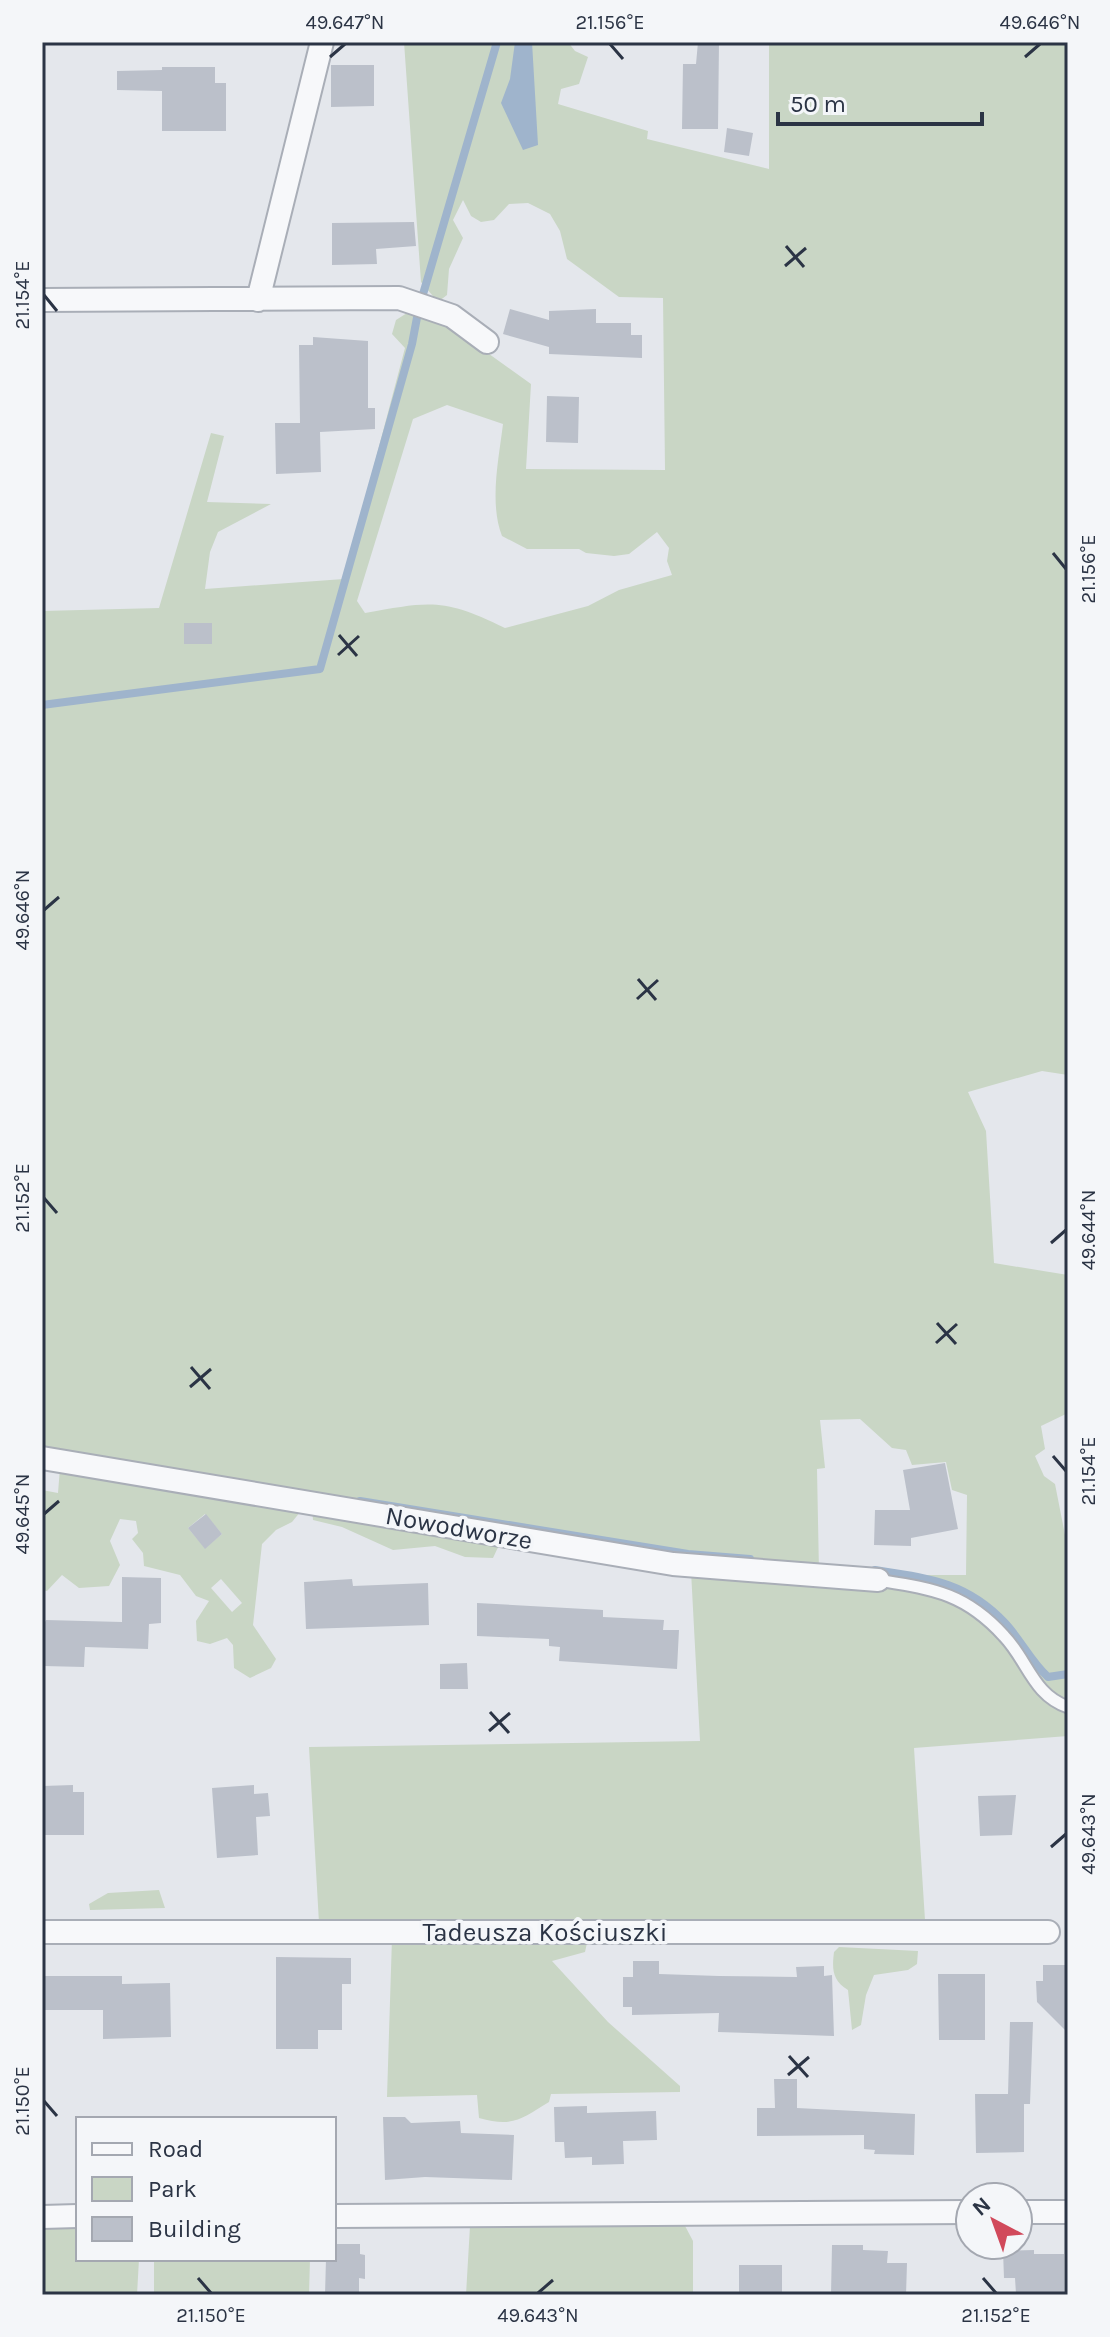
<svg xmlns="http://www.w3.org/2000/svg" width="1110" height="2337" viewBox="0 0 1110 2337" font-family="Karla,sans-serif">
<rect width="100%" height="100%" fill="#e4e7ec"/>
<path fill="#c9d6c5" fill-rule="evenodd" d="M404,42H568L575,51L588,57L579,84L561,89L558,104L648,131L647,139L769,169V42H1068V1075L1042,1071L968,1092L986,1131L994,1263L1068,1275V1413L1041,1426L1045,1449L1035,1456L1044,1476L1055,1484L1065,1535L1068,1736L914,1748L925,1920L319,1923L309,1747L700,1741L691,1571L868,1591L872,1575H966L967,1495L952,1490L946,1462L912,1465L906,1450L892,1448L860,1419L820,1420L825,1468L817,1469L819,1572L500,1543L493,1558L465,1557L435,1546L393,1550L342,1527L313,1520L312,1508L305,1506L292,1522L276,1530L262,1544L253,1625L276,1659L271,1668L250,1678L234,1668L233,1645L227,1638L210,1644L197,1641L196,1621L209,1601L196,1596L180,1575L144,1566L143,1553L132,1539L138,1533L136,1521L120,1519L110,1541L120,1565L109,1586L79,1588L62,1575L47,1591L42,1590V1490L58,1493L60,1468L42,1454V611L159,608L211,433L224,436L207,502L271,504L218,532L210,552L205,589L344,579L405,348L392,334L396,320L407,313L410,307L432,313L531,384L526,469L665,470L663,298L619,297L567,259L560,231L550,214L528,203L509,204L494,220L481,222L471,216L463,200L453,220L463,238L449,269L447,295L438,302L421,282ZM447,405L503,424C499,458 489,503 502,536L527,549H579L586,553L614,556L629,554L657,532L669,548L667,561L672,575L619,590L588,606L505,628C444,598 431,601 365,613L357,601L413,419ZM205,1514L222,1534L205,1548L188,1528ZM221,1579L242,1603L232,1612L211,1588Z
M159,1890L165,1908L90,1910L89,1904L108,1893Z
M392,1938L587,1943L585,1952L552,1961L608,2022L680,2086V2092L551,2094L549,2102C522,2118 514,2128 479,2118L477,2095L387,2097Z
M839,1947L918,1951L917,1964L908,1970L874,1975L866,1995L861,2025L852,2030L848,1990C832,1980 832,1969 834,1952Z
M684,2224L693,2241V2295H466L470,2226Z
M42,2226H78V2259H139L137,2295H42Z
M154,2259H310L309,2295H154Z"/>
<path fill="#9fb4cc" d="M515,42H532L538,145L523,150L501,103L510,79Z"/>
<g fill="none" stroke-linecap="round" stroke-linejoin="round">
<path stroke="#9fb4cc" stroke-width="8" d="M421,301L497,42
M42,705L320,669L412,344L419,307
M360,1501L688,1554L750,1559
M875,1570C928,1578 967,1582 1005,1623C1021,1640 1031,1662 1048,1677L1068,1674"/>
</g>
<path fill="#bbc0ca" d="M698,42H719L718,129H682L683,64H696Z
M331,65H374V106L331,107Z
M162,67H215V83H226V131H162V91L117,90V71L162,70Z
M727,128L753,133L749,156L724,152Z
M414,222L416,246L376,249L377,264L332,265V223Z
M510,309L549,320V311L596,309V323H631V335H642V358L549,354V347L503,334Z
M313,337L368,341V408H375V429L320,432L321,472L276,474L275,423H300L299,345H313Z
M547,396L579,397L578,443L546,442Z
M184,623H212V644H184Z
M945,1463L958,1529L911,1538V1546L874,1545L875,1510H910L903,1470Z
M206,1514L222,1534L205,1549L188,1528Z
M122,1577L161,1578V1623L149,1624L148,1649L85,1647L84,1667L44,1666L42,1628L46,1620L122,1622Z
M352,1579L353,1586L428,1583L429,1625L306,1629L304,1582Z
M477,1603L603,1610V1617L664,1620L663,1630H679L677,1669L559,1661L560,1647L549,1646V1639L477,1636Z
M467,1663L468,1689H440V1664Z
M73,1785V1792H84V1835H42L43,1786Z
M254,1785V1794L268,1793L270,1816L256,1817L258,1855L217,1858L212,1788Z
M1016,1795L1012,1835L980,1836L978,1796Z
M276,1957L351,1958V1984H342V2030H318V2049H276Z
M633,1961H659V1974L719,1976L797,1977L796,1967L824,1966V1976L832,1975L834,2036L718,2032L719,2013L632,2015V2007H623V1977H633Z
M1043,1965H1068V2033L1037,2002L1036,1981H1043Z
M938,1974H985V2040H939Z
M42,1976H122V1984L170,1983L171,2037L103,2039V2010H42Z
M1010,2022H1033L1030,2104H1024V2152L976,2153L975,2094H1008Z
M774,2079H797V2108L915,2114L914,2155L874,2154L875,2150L864,2149V2135L757,2136V2108H775Z
M587,2106V2113L656,2111L657,2140L623,2141L624,2164L592,2165V2157L565,2158L564,2142H555L554,2107Z
M383,2117H405L411,2123L460,2121L461,2133L514,2135L512,2180L425,2177L385,2180Z
M334,2244H360V2254L365,2255V2279L359,2278V2293L325,2295L326,2259H334Z
M832,2245H863V2250L888,2251L887,2263H907L906,2295H831Z
M1034,2250V2254H1064V2295L1016,2294L1015,2278H1004L1003,2251Z
M739,2265H782V2295H739Z"/>
<g fill="none" stroke-linecap="round" stroke-linejoin="round">
<g stroke="#a9aeb7" stroke-width="15">
<path id="service" d="M878,1580C933,1589 965,1593 1004,1636C1028,1661 1033,1695 1068,1707"/>
</g>
<g stroke="#a9aeb7" stroke-width="26">
<path id="minor" d="M42,300L399,298L452,316L487,342
M258,300L322,42
M42,1458L673,1564L878,1580
M42,1932H1048
M1018,2212H1068
M334,2216L970,2212
M42,2217L78,2216"/>
</g>
<use href="#service" stroke="#f7f8fa" stroke-width="11"/>
<use href="#minor" stroke="#f7f8fa" stroke-width="22"/>
</g>
<path fill="none" stroke="#2b3445" stroke-width="3" d="M610,44L623,59M330,57L345,44M1025,57L1040,44M786,246L804,267M785,266L806,248M44,295L57,311M1053,553L1066,569M339,635L357,656M338,655L359,636M44,910L59,897M638,979L656,1000M637,999L658,980M44,1198L57,1213M1051,1243L1066,1230M937,1323L956,1344M936,1343L957,1324M191,1367L210,1389M190,1387L211,1369M1053,1456L1066,1471M44,1514L59,1501M490,1712L509,1733M489,1731L510,1713M1051,1847L1066,1834M789,2056L808,2077M788,2075L809,2057M44,2101L57,2116M198,2278L211,2293M983,2278L996,2293M538,2293L553,2280"/>
<g text-anchor="middle" dominant-baseline="central" stroke-width="7" stroke-linejoin="round" paint-order="stroke">
<g font-size="26" fill="#2b3445" stroke="#f4f6f9">
<text transform="translate(459 1528) rotate(10)">Nowodworze</text>
<text x="545" y="1932">Tadeusza Kościuszki</text>
</g>
</g>
<rect width="1110" height="2337" fill="none" stroke="#f4f6f9" stroke-width="88"/>
<rect x="76" y="2117" width="260" height="144" fill="#f4f6f9" stroke="#a4a8b1" stroke-width="2"/>
<rect x="92" y="2143" width="40" height="12" fill="#f7f8fa" stroke="#a4a8b1" stroke-width="2"/>
<text x="148" y="2157" font-size="24" fill="#2b3445">Road</text>
<rect x="92" y="2177" width="40" height="24" fill="#c9d6c5" stroke="#a4a8b1" stroke-width="2"/>
<text x="148" y="2197" font-size="24" fill="#2b3445">Park</text>
<rect x="92" y="2217" width="40" height="24" fill="#bbc0ca" stroke="#a4a8b1" stroke-width="2"/>
<text x="148" y="2237" font-size="24" fill="#2b3445">Building</text>
<g transform="translate(994 2221) rotate(319)"><circle r="38" fill="#f4f6f9" stroke="#a4a8b1" stroke-width="2"/>
<path d="M0-6L14 30L0 20L-14 30Z" fill="#d1495b"/>
<text y="-12" font-size="22" font-weight="bold" text-anchor="middle" fill="#2b3445">N</text>
</g>
<path d="M778 112v12h204v-12" fill="none" stroke="#2b3445" stroke-width="4"/>
<text x="790" y="112" font-size="24" fill="#2b3445" stroke="#f4f6f9" stroke-width="6" paint-order="stroke">50 m</text>
<rect x="44" y="44" width="1022" height="2249" fill="none" stroke="#2b3445" stroke-width="3"/>
<g font-size="20" text-anchor="middle" fill="#2b3445">
<text x="345" y="29">49.647°N</text>
<text x="610" y="29">21.156°E</text>
<text x="1040" y="29">49.646°N</text>
<text transform="translate(22 295) rotate(-90)" y="7">21.154°E</text>
<text transform="translate(1088 569) rotate(-90)" y="7">21.156°E</text>
<text transform="translate(22 910) rotate(-90)" y="7">49.646°N</text>
<text transform="translate(22 1198) rotate(-90)" y="7">21.152°E</text>
<text transform="translate(1088 1230) rotate(-90)" y="7">49.644°N</text>
<text transform="translate(1088 1471) rotate(-90)" y="7">21.154°E</text>
<text transform="translate(22 1514) rotate(-90)" y="7">49.645°N</text>
<text transform="translate(1088 1834) rotate(-90)" y="7">49.643°N</text>
<text transform="translate(22 2101) rotate(-90)" y="7">21.150°E</text>
<text x="211" y="2322">21.150°E</text>
<text x="538" y="2322">49.643°N</text>
<text x="996" y="2322">21.152°E</text>
</g>
</svg>
